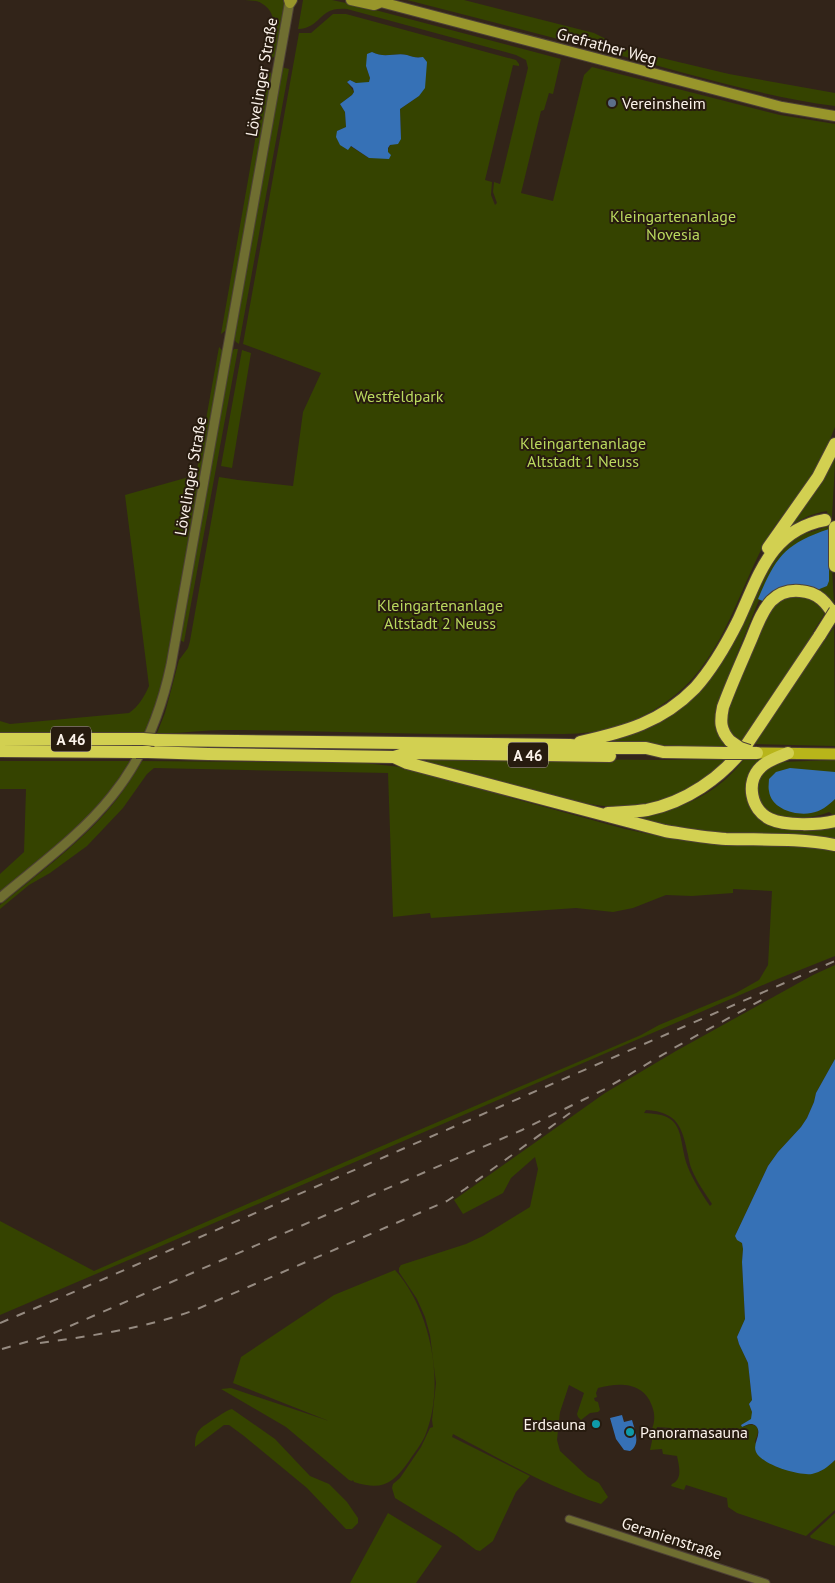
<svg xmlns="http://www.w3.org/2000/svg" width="835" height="1583" viewBox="0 0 835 1583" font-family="'PT Sans',sans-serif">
<rect width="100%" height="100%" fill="#322419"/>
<path fill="#354300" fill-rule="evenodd" d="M245,0H286L276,56L270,59C273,42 281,13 261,3C257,0 250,1 245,0Z
M303,0H332L360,6L561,59L553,94L549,93L544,110L541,111L521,193L553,201L584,75L592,67L780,115L835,124V427C827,447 819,466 807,484C795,501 780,517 769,535C737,591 723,663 666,702C649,714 626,726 605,730C580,735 554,734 529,734C481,735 433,734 385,733C332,732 278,730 225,730C202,730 180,734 157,733L165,713L179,660L188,648L190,641L219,477L238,480L293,486L303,412L321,373L243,344L299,33H311L333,14H346L516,60L519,64V66L513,65L485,180L492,182L491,195L495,205L497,203L493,192L494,182L500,184L528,68L526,60L516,55L347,9C318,6 322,28 298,29ZM372,52C385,59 396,52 407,55C413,57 416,58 423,57L419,96L400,109L401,139C394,143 388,144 388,152L369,158L350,146L337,131L346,127L345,112L340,104L352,95L354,92L347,82L350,80L356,83H369L370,78L366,66Z
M407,0H464L594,33L608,40L595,39L585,45L570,40L558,39Z
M603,44L729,74L835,93V106C754,95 676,70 597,49L598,46Z
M281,67L289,69L239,344L236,342L233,337Z
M267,72H270L273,76L229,327L225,331L221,334Z
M219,347L222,350L223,356L163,687L146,732H0V721L10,724L129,713C139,706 144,697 149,686L125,495L196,475Z
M234,349H238L184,642L179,640L230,353Z
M242,350L251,353L232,468L221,466Z
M835,452C835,474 833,495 832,517C831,546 832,574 834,602L832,603L811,589L763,602L759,600L729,674L720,705L733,749L663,745L592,744C607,741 622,738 637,733C694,714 726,662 749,609C757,591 768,563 782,549C789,541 798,536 806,531L808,533L829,526L827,511C809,514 796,521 783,533Z
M788,597H809L827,610L813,632L815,634L743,742L736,739L726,726L729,705L763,622C770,610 776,603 788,597Z
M834,627L835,746L755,744L820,642L823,643Z
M427,758L665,760L729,759L687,792L641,807H611L581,803L427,763Z
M744,759H765L751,777L765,820L835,823V841L695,831L626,818C673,813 715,798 744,759Z
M835,760V816L829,812C813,819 773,824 762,807C759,802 758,794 756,788L762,772L780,762Z
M0,761H131L112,793L81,825L0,894V874L24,852L26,789H0Z
M142,761L364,763L410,768L444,775L472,787L625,829L654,835L692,841L809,847L835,851V956L770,982L145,1253L0,1315V1221L94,1271C276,1191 458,1113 641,1035L659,1025L736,993L759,980L768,965L772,891L733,889V893L692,896L666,895L633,908L613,912L576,908L431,918L430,913L393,917L388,773L154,768L147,774L123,808L87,846L50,873L29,885L0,909V905C40,872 85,840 117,799C126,787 134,774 142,761Z
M835,965V1059L816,1093L814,1102L807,1118L801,1127L778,1152L768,1166L735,1236L742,1243L743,1249L742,1262L745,1319L737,1337L739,1344L748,1363L752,1400L749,1404L752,1412V1419L741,1425L742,1427C756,1421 762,1427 755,1441L761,1458L780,1468L819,1472L835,1460V1510L806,1536L737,1513L728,1507L727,1498L686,1485L684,1490L671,1486L672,1484C683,1479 679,1466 677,1456L663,1454L662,1449L650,1450L652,1441L651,1431L656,1432L657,1436L670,1437L671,1428L657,1427V1429H652C655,1421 655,1414 652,1406C644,1382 619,1382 598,1388L596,1393L597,1397L594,1398L595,1401L598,1402L600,1410L598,1412L590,1413L581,1420L578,1417L577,1414L584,1393L569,1385L560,1412L557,1440L560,1451L588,1477L599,1483L608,1497L601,1504C548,1487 502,1460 453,1434L452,1437L530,1476L516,1492L493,1541L480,1551L476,1550L456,1535L395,1498L392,1488L393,1484L400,1478L421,1447L430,1428L433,1427L432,1420L436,1383L430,1335L425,1317L417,1299L399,1272V1268L401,1265L466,1244L483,1236L530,1207L538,1169L535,1157L511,1178L503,1193L463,1214L454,1200L605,1093L676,1051L813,975ZM646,1110C678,1112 682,1127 688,1155C689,1160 690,1166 692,1170C697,1182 705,1193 712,1204L710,1206C701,1193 691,1177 686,1162C678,1132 684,1114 644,1113Z
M395,1270C431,1310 446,1385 425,1436C421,1445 414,1453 409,1461C393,1484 382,1491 354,1482L353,1480L352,1481L349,1480L286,1427L221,1389L231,1388L329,1421L233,1383L241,1357L334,1295Z
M232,1409L275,1439L310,1476L329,1484L347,1502L358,1518V1523L352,1529H346L344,1527L307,1488L244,1436L229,1425H224L195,1447C195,1429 201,1428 214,1419C221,1415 225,1411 232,1409Z
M388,1513L442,1546L416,1583H350Z
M835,1513V1546L811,1538L810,1536Z"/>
<path fill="#3671b6" d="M372,52C385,59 396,52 407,55C413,57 416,58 423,57L427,62L425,88L419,96L400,109L401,139L398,144L390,145L388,148V152L391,155L389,159L369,158L351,146L348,150L340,145L336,137L337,131L346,127L345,112L340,104L352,95L354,92L353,88L347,82L350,80L356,83L369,82L370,78L366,66L367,54Z
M829,529V581L827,586L817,590L765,602L758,599C776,557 784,544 829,529Z
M790,768L835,772V799C829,805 820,812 811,813C796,816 771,809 769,791C768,787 769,783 769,779L776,772Z
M835,1059V1460C828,1467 821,1472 812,1474C799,1476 762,1465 756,1452C752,1443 763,1434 756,1426C751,1422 747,1425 742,1427L741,1425L751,1419L752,1412L749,1404L752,1400L748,1363L739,1344L737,1337L745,1319L742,1262L743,1249L742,1243L737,1240L735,1236L768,1166L778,1152L801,1127L807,1118L814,1102L816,1093Z
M622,1415L624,1422L632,1420C635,1431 641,1444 630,1451L624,1450L616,1439L610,1418Z"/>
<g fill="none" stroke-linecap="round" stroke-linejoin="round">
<g stroke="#4e4136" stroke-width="9">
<path id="minor" d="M569,1519L766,1583"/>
</g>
<g stroke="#4e4136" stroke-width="11">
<path id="tertiary" d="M0,898C38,866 81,835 112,796C143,758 161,712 171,665L290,0"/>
</g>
<g stroke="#4e4136" stroke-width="12">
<path id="secondary" d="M289,0L290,3L292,0
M351,0L374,5L379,3
M373,0L782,107L835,116"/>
</g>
<g stroke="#4e4136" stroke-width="13">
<path id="primary" d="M757,753L835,754"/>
</g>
<g stroke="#4e4136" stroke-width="14">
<path id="motorway" d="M835,527V566
M768,548L818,477L835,444
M0,739H143
M155,740L570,745L601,748H646L663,752L725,753
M730,741C720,730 720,721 723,707C731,685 741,663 750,642C756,628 761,612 771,601C779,593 789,590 800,591C818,592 827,603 835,617
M580,742C625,732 662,722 695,688C713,668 726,645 738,621C759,576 770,530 825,520
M0,751L136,752
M148,752L208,754L394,757L407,753L610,756
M788,753C779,757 768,760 761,767C745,782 751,810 770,819C785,826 819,825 835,821
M394,757L407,763L665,831C685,834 706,838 726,839C763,840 799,838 835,845
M608,813C621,812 634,812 647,810C686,802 721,778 745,747L820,635"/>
</g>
<use href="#minor" stroke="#6f6e31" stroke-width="7"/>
<use href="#tertiary" stroke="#6f6e31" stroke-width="9"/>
<use href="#secondary" stroke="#98962b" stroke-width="10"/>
<use href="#primary" stroke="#b8b51a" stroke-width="11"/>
<use href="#motorway" stroke="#d2d051" stroke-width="12"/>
<path stroke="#958a80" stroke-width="2" stroke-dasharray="9 9" stroke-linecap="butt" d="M0,1323L76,1291L835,961
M40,1343C92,1336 145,1328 195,1310L447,1201L465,1189L570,1113
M2,1349L37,1339L54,1333L522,1130L605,1089L674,1048L769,996"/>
<g stroke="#4e4136" stroke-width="14" stroke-linecap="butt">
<path id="motorway-bridge" d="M820,635L835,611
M143,739L155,740
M730,741L740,748L749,751
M136,752H148
M725,753H757"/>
</g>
<use href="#motorway-bridge" stroke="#d2d051" stroke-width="12"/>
</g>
<circle fill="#5c6f8a" stroke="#271b0f" stroke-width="2" cx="612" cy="103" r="5"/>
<g fill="#0f9aa8" stroke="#271b0f" stroke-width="2">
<circle cx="596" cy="1424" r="5"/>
<circle cx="630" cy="1432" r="5"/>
</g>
<g text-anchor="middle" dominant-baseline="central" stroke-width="4" stroke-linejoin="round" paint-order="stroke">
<g fill="#271b0f" stroke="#bcb2a9" stroke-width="1">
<rect x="51" y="726.5" width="40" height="25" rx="4"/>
<rect x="508" y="742.5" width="40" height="25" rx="4"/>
</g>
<g font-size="15" font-weight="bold" fill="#fcf3eb">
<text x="71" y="739">A 46</text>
<text x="528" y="755">A 46</text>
</g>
<g font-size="16" fill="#fcf3eb" stroke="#271b0f">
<text transform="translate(607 46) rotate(15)">Grefrather Weg</text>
<text transform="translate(261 77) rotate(-80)">Lövelinger Straße</text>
<text transform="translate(190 476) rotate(-80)">Lövelinger Straße</text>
<text transform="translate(672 1538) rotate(18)">Geranienstraße</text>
</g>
<g font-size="16" fill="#fcf3eb" stroke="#271b0f" text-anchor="start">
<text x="622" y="103">Vereinsheim</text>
<text x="586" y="1424" text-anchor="end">Erdsauna</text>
<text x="640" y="1432">Panoramasauna</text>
</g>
<g font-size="16" fill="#bad95e" stroke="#271b0f">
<text x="673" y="216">Kleingartenanlage<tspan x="673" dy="18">Novesia</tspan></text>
<text x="399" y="396">Westfeldpark</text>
<text x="583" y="443">Kleingartenanlage<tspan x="583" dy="18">Altstadt 1 Neuss</tspan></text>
<text x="440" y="605">Kleingartenanlage<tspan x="440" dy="18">Altstadt 2 Neuss</tspan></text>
</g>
</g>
</svg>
